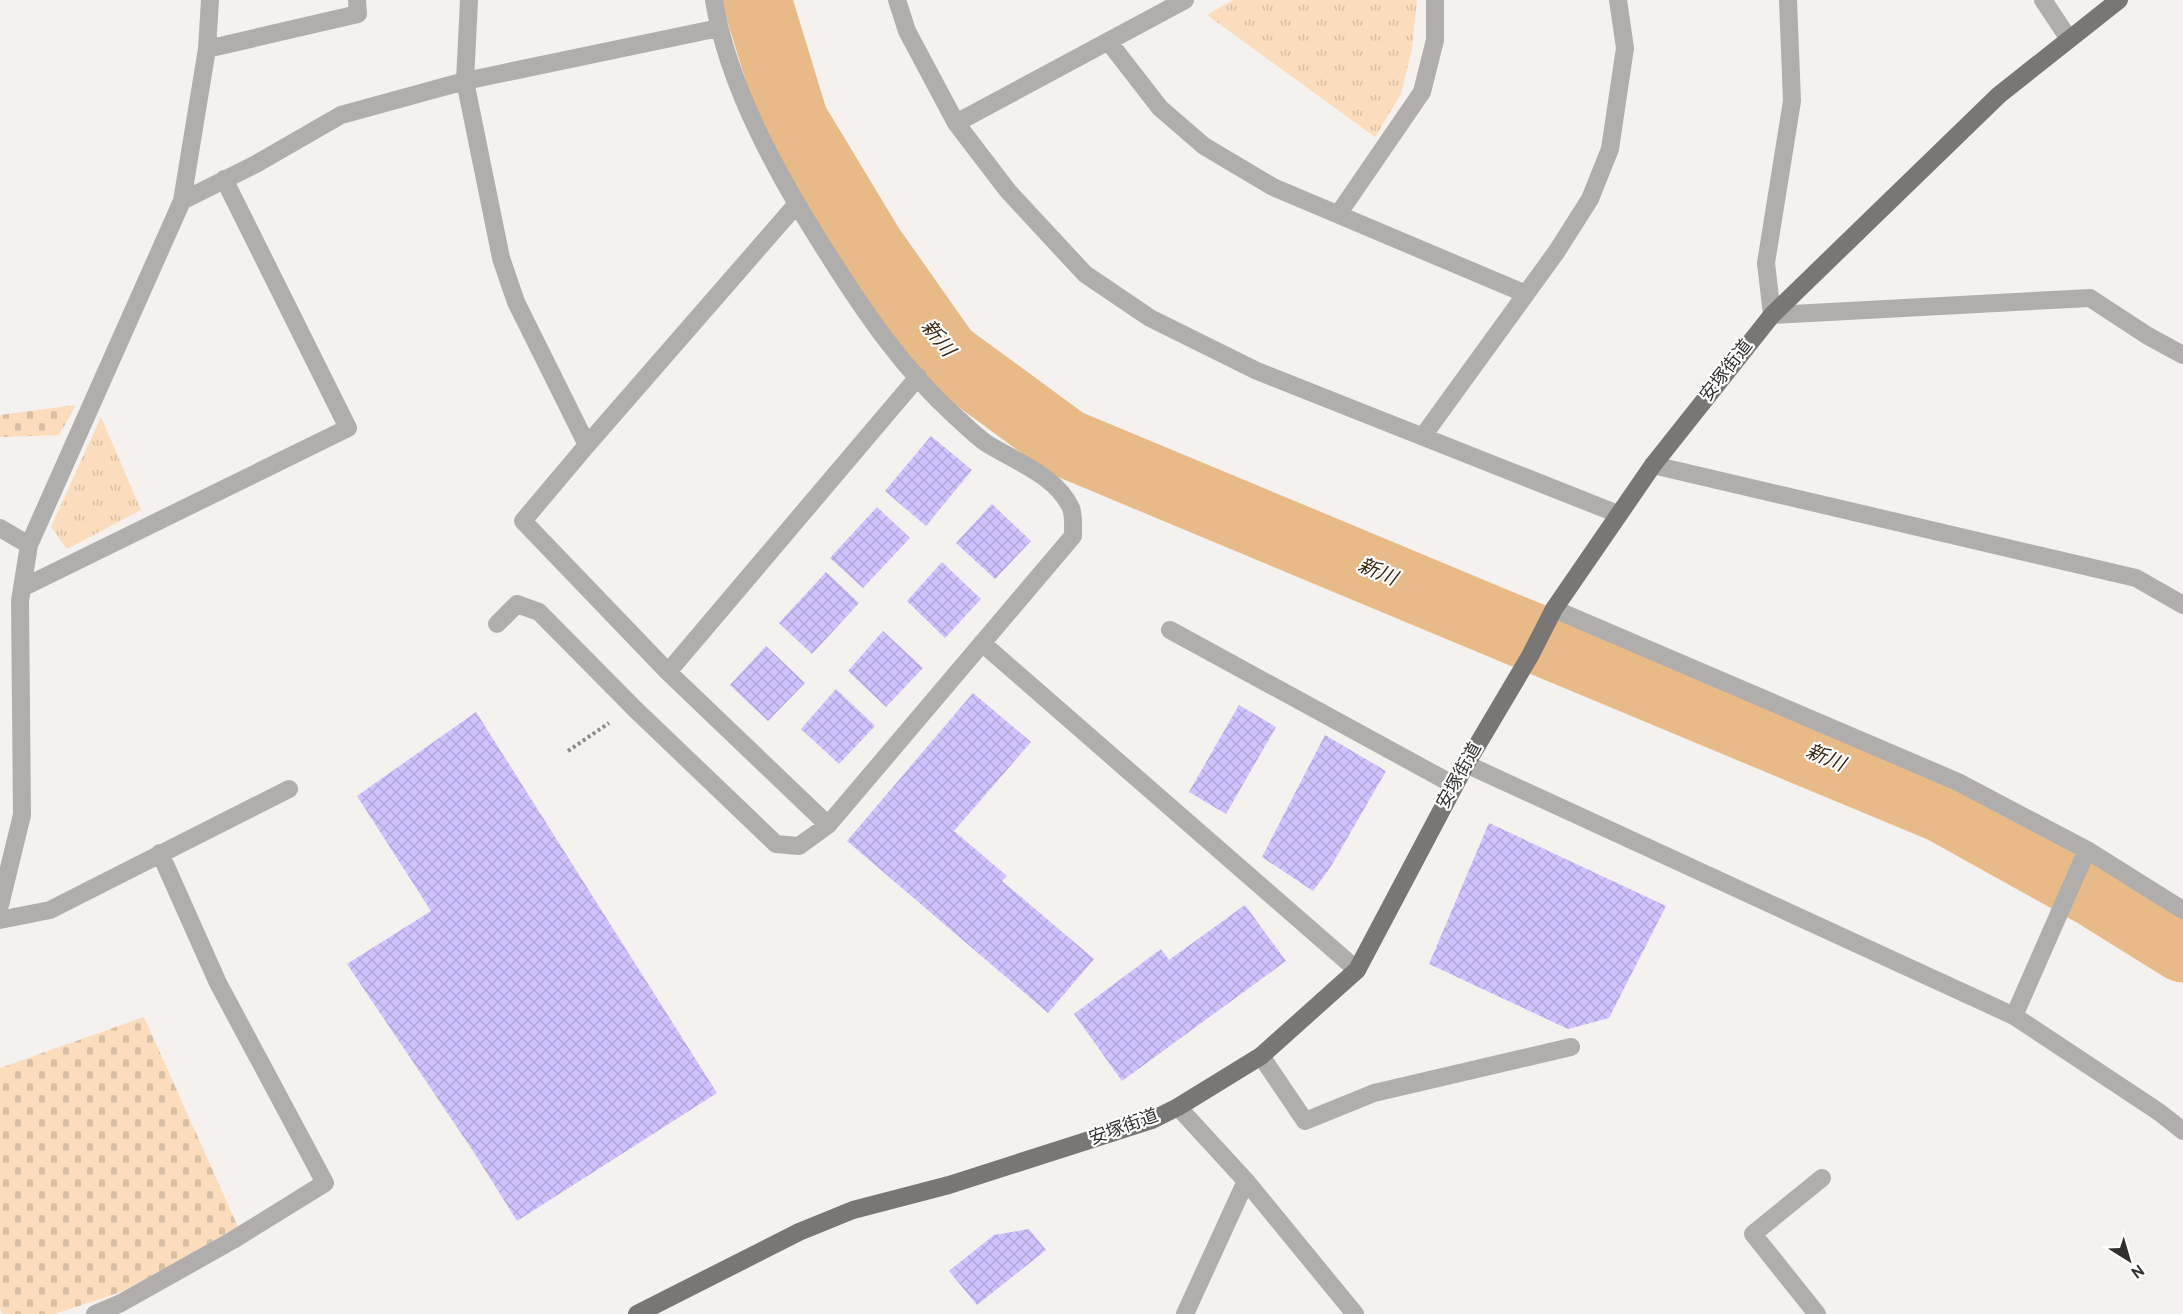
<svg xmlns="http://www.w3.org/2000/svg" width="2183" height="1314" viewBox="0 0 2183 1314" font-family="Overpass,'Noto Sans JP',sans-serif">
<defs>
<pattern id="cemetery-stones" width="16" height="16" patternUnits="userSpaceOnUse" patternTransform="scale(1.5)"><rect width="16" height="16" fill="#fbddbd"/><path d="M2 7V4a2 2 0 0 1 4 0v3zM10 15v-3a2 2 0 0 1 4 0v3z" fill="#d8bea3"/></pattern>
<pattern id="park-tufts" width="24" height="20" patternUnits="userSpaceOnUse" patternTransform="scale(1.5)"><rect width="24" height="20" fill="#fbddbd"/><path d="M3 7l-1-3M5 7V3M7 7l1-3M15 17l-1-3M17 17v-4M19 17l1-3" fill="none" stroke="#d8bea3"/></pattern>
<pattern id="building-cross-hatch" width="8" height="8" patternUnits="userSpaceOnUse" patternTransform="scale(1.5)"><rect width="8" height="8" fill="#cec2ff"/><path d="M0 0l8 8M0 8l8-8" fill="none" stroke="#b1a7db"/></pattern>
</defs>
<rect width="100%" height="100%" fill="#f4f1ee"/>
<path fill="url(#cemetery-stones)" d="M76,405L59,435L0,437V415Z
M144,1017L238,1227L124,1291L55,1314H2L0,1307V1068Z"/>
<path fill="url(#park-tufts)" d="M1233,0H1417L1412,48L1401,94L1375,137L1207,15Z
M101,417L141,510L67,549L51,527Z"/>
<g fill="none" stroke-linecap="round" stroke-linejoin="round">
<path stroke="#e8ba87" stroke-width="69" d="M757,0L794,121L870,247L946,355L1066,443L1944,809L2093,892L2183,948"/>
</g>
<path fill="url(#building-cross-hatch)" d="M931,436L972,470L926,526L885,491Z
M992,504L1031,541L995,579L956,543Z
M877,507L910,538L863,588L830,558Z
M942,562L981,599L945,638L907,601Z
M826,572L859,603L812,654L779,623Z
M883,631L923,668L886,707L848,671Z
M766,646L805,683L768,721L730,685Z
M836,689L875,726L839,764L801,729Z
M973,693L1031,742L954,831L1007,876L1002,881L1094,959L1048,1013L847,841Z
M1239,705L1276,727L1226,814L1189,792Z
M476,712L717,1093L517,1221L473,1151L347,964L431,911L357,796Z
M1325,735L1386,771L1330,868L1313,891L1262,857Z
M1489,823L1666,906L1609,1018L1568,1029L1429,964Z
M1245,905L1286,961L1122,1081L1074,1014L1161,949L1169,960Z
M1029,1229L1046,1250L977,1305L949,1271L994,1235Z"/>
<g fill="none" stroke-linecap="round" stroke-linejoin="round">
<path stroke="#8d8b89" stroke-width="4" stroke-dasharray="3 3" stroke-linecap="butt" d="M568,751L609,723"/>
<path stroke="#b0aead" stroke-width="18" d="M897,0L907,31L956,123L1008,191L1085,274L1150,318L1257,371L1618,514
M1788,0L1792,101L1766,263L1772,315L2090,298L2148,336L2183,355
M2043,0L2069,39
M719,28L465,81L501,258L516,302L587,445L796,205
M1108,41L1160,108L1204,146L1273,187L1526,294
M207,49L358,14L357,0
M956,123L1185,0
M182,201L207,49L210,0
M1339,213L1422,92L1435,40V0
M1423,436L1557,251L1590,199L1610,149L1625,48L1618,0
M587,445L523,521L668,672L828,825L1073,536C1073,528 1074,516 1071,508C1056,475 1014,461 986,443C975,435 965,425 955,416C904,370 865,313 829,256C781,181 728,88 714,0
M1653,465L2136,578L2183,605
M0,528L29,545
M22,588L348,428L224,179
M1554,609L1958,782L2087,850L2183,910
M497,624L517,604L539,612L636,710L776,844L799,846L828,825
M1170,630L1454,785
M982,643L1357,970
M668,672L918,377
M1466,764L2014,1016L2159,1112L2183,1131
M0,905L22,815L20,601L29,545L182,201L256,164L341,115L465,81L469,0
M0,920L50,910L289,789
M2014,1016L2087,850
M1261,1056L1305,1121L1374,1093L1571,1047
M1178,1107L1246,1181L1355,1314
M95,1314L121,1303L233,1240L325,1183L218,983L160,853
M1185,1314L1246,1181
M1817,1314L1753,1234L1822,1178"/>
<path stroke="#797775" stroke-width="18" d="M637,1314L799,1232L853,1210L949,1185L1152,1120L1178,1107L1261,1056L1357,970L1466,764L1530,656L1554,609L1653,465L1772,315L1999,95L2119,0"/>
</g>
<g text-anchor="middle" dominant-baseline="central" stroke-width="4.5" stroke-linejoin="round" paint-order="stroke">
<g font-size="18" fill="#31302f" stroke="#fff">
<text transform="translate(1727 371) rotate(-52)">安塚街道</text>
<text transform="translate(1460 776) rotate(-61)">安塚街道</text>
<text transform="translate(1124 1128) rotate(-20)">安塚街道</text>
</g>
<g font-size="20" font-style="italic" fill="#39260f" stroke="#fff">
<text transform="translate(937 339) rotate(51)">新川</text>
<text transform="translate(1377 573) rotate(23)">新川</text>
<text transform="translate(1825 759) rotate(23)">新川</text>
</g>
</g>
<g transform="translate(2129 1260) rotate(143)" stroke="#ffffff" stroke-width="4.5" paint-order="stroke">
<path d="M0-4.5L10 22L0 15L-10 22Z" fill="#31302f"/>
<text y="-9" font-size="16" font-weight="bold" text-anchor="middle" fill="#31302f">N</text>
</g>
</svg>
